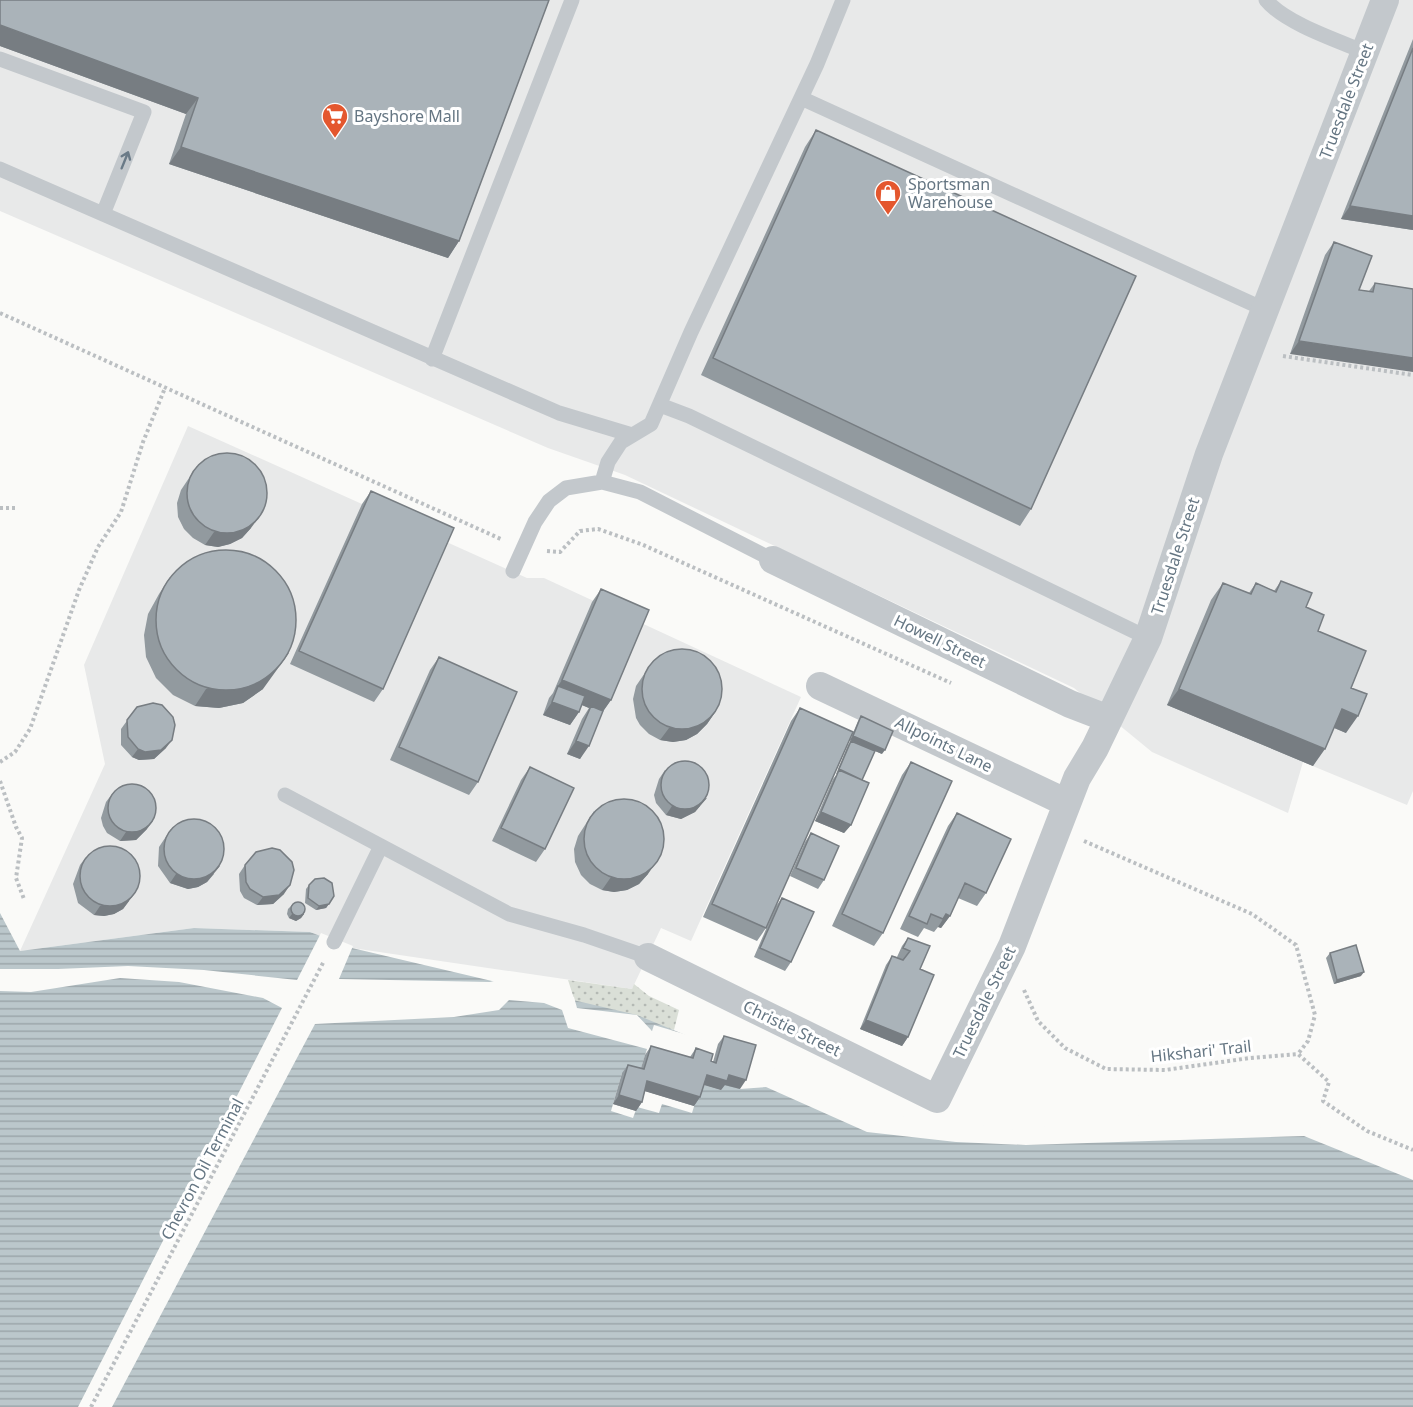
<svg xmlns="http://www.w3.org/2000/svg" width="1413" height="1407" viewBox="0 0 1413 1407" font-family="'Noto Sans',sans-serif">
<defs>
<pattern id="grass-dots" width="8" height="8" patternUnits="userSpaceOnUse" patternTransform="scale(1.5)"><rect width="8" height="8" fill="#dadfd7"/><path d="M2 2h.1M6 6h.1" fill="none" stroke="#b4b9b4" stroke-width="1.8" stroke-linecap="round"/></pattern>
<pattern id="water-rules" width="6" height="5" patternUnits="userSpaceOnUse" patternTransform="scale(1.5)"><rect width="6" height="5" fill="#bbc7cb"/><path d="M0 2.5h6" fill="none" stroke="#9ca6aa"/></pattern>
</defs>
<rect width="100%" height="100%" fill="#fafaf8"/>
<path fill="#e8e9e9" d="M0,0H1413V791L1407,805L1303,762L1288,813L1152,752L1074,688L625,475L548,448L0,211Z
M188,426L527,578H544L801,697L691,941L661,928L632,989L352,948L310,932L194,928L20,951L105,764L84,665Z"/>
<path fill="url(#grass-dots)" d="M568,980L632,989L634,984L649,996L679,1010L674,1030L577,1008Z"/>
<path fill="url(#water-rules)" d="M0,913L20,951L194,928L310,932L352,948L637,1015L787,1077L868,1114L1019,1133L1301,1124L1413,1162V1407H0Z"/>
<path fill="#fafaf8" d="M321,933L353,946L339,979L490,982L498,980L574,997L577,1008L637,1015L652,1031L654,1025L711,1042L789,1075L869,1112L1019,1130L1164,1112L1302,1121L1413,1159V1180L1304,1136L1026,1145L956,1142L867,1132L766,1087L740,1089L723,1084L721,1090L701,1084L692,1113L662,1104L659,1113L637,1107L633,1118L611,1111L622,1073L638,1078L647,1049L568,1028L562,1010L544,1003L509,1000L499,1010L454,1017L315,1024L112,1407H78L282,1008L263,998L179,982L120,978L31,992L0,991V969H58L128,966L204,970L297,980Z"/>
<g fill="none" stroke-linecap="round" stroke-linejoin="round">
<path stroke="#bbbfc2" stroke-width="4" stroke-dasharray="3 3" stroke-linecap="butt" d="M0,313L503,540
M1283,356L1413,375
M0,508H16
M547,551L560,552L580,531L598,529L641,544L951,683
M0,762L15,752L30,729L79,590L98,547L121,512L143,442L165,388
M0,781L16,827L22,838L16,878L24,899
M1084,841L1252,914L1296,945L1315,1015L1308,1041L1298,1054
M1024,990L1038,1021L1065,1048L1106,1069L1165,1070L1250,1058L1298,1054L1329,1082L1323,1101L1367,1131L1413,1150
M91,1407L324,961"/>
<path stroke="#c3c8cc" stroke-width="15" d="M1266,0C1285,23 1336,40 1365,52
M0,59L144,112L103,214
M801,98L1266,310
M0,169L559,413L632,435
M432,359L572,0
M660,405L689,416L1148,638
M602,482L608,462L621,442L651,424L691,332L817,64L843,0
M513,571L535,522L549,501L566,488L602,482L640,492L773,560
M285,795L509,914L584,935L648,957
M334,942L381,846"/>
<path stroke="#c3c8cc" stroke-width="28" d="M773,560L1070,704L1109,719
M820,686L1067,803
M648,957L937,1099L1012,946L1077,778L1095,748L1148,638L1209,454L1385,0"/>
</g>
<path fill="#929a9f" d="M549,0L459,241L448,258L169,164L186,114L0,46Z
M1413,39V230L1341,219Z
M816,130L1031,509L1020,526L701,375L805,147Z
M1334,242L1359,290L1369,291L1375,283L1413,289L1290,354L1325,255Z
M197,466L251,528L242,538L230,544L218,547L205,545L193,538L184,529L178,517L177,503L181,490Z
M371,491L383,689L374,702L290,664L362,504Z
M170,577L263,689L243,703L219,708L195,706L173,695L156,678L146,657L144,635L148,614L159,594Z
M1281,581L1306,607L1318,631L1351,688L1346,733L1334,728L1313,766L1167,705L1211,600L1223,583L1249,593L1256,583L1274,591Z
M601,589L611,700L603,711L580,759L567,754L582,719L589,708L582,705L579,712L570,725L543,715L549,698L553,693L592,602Z
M439,657L478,782L469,795L390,760L430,670Z
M653,661L716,711L707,724L697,734L686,740L673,742L660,740L649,734L640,725L636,718L633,699L636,686Z
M137,707L166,748L154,759L139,760L132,757L121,745V729Z
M800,708L766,928L757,941L703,917L791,721Z
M861,716L882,754L856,743L862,780L851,825L844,833L815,821L833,779L837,774H836L848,745L851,741L850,740L858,721Z
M911,762L883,933L874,946L832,926L902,775Z
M530,767L545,849L536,862L492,841L521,780Z
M665,770L700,806L695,812L681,819L666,815L656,803L654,795L659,779Z
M112,794L147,829L136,840L120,841L107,833L103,826L101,818L106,802Z
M594,811L648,874L639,884L627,890L614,892L602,890L590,884L581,875L575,862L574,849L578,836Z
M957,813L986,893L977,906L958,898L950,916L941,928L938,927L934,932L924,928L918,937L900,929L948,826Z
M171,829L214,874L207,882L198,887L188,889L170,883L158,866L159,847Z
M811,833L824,880L818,889L790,876L805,842Z
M86,857L129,901L123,909L114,914L104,916L94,915L78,903L73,884L80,865Z
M245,865L284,894L273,904L257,905L244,898L240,891L239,874Z
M309,885L334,896L326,908L316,910L305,903L306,889Z
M782,898L791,962L785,971L754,957L776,906Z
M292,905L304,914L301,918L296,921L289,918L287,914L288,909Z
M908,938L920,969L908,1037L902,1046L860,1029L886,965L892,956L897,957L902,946Z
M1330,953L1361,976L1334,984L1326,958Z
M724,1036L740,1089L724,1085L721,1090L704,1085L700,1097L694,1106L645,1091L642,1102L636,1111L613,1104L622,1073L628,1065L641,1068L645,1055L651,1046L690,1057L696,1048L713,1062L718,1044Z"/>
<path fill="#777d82" d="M0,25L198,98L186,114L0,46Z
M181,147L459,241L448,258L169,164Z
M1350,206L1413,216V230L1341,219Z
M1299,341L1413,358V372L1290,354Z
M260,516L251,528L242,538L230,544L218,547L205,545L214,532Z
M289,653L263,689L243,703L219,708L195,706L206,689Z
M562,680L611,700L602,713L591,706L589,708L555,694L558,686Z
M1179,689L1325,749L1313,766L1167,705Z
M552,702L579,712L570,725L543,715Z
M1342,709L1358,716L1346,733L1330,726Z
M716,711L707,724L697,734L686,740L673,742L660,740L669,728Z
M853,736L885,750L882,754L850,740Z
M172,740L166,748L154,759L139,760L132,757L138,749Z
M576,741L589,746L580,759L567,754Z
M707,798L695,812L681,819L666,815L672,806Z
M821,812L851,825L844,833L815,821Z
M153,821L147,829L136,840L120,841L126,832Z
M657,861L648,874L639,884L627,890L614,892L602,890L611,877Z
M220,866L207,882L198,887L188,889L170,883L176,874Z
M290,885L284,894L273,904L257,905L263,897Z
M135,893L123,909L114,914L104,916L94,915L100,906Z
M329,904L326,908L316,910L319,906Z
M292,914H304L301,918L296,921L289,918Z
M946,914L950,916L941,928L938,927L943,919Z
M1364,972L1361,976L1334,984L1337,980Z
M866,1020L908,1037L902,1046L860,1029Z
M707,1075H729L746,1080L740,1089L725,1085L721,1090L701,1084Z
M647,1081L700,1097L694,1106L641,1090Z
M619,1095L642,1102L636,1111L613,1104Z"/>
<path fill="#aab3b9" stroke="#777d82" stroke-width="1.5" d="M0,0H549L459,241L181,147L198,98L0,25Z
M1413,48V216L1350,206Z
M816,130L1136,276L1031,509L713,358Z
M1334,242L1372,256L1359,290L1373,292L1375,283L1413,289V358L1299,341Z
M187 493a40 40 0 1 1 80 0a40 40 0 1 1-80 0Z
M371,491L454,528L383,689L299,651Z
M156 620a70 70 0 1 1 140 0a70 70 0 1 1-140 0Z
M1281,581L1312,593L1306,607L1324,615L1318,631L1366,651L1351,688L1367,694L1358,716L1342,709L1325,749L1179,689L1223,583L1251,594L1256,583L1276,592Z
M601,589L649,610L611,700L562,680Z
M642 689a40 40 0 1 1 80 0a40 40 0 1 1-80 0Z
M439,657L517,692L478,782L399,747Z
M558,686L585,696L579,712L552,702Z
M153,703L162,705L173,717L175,725L172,740L161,750L145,752L138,749L128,737L127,720L137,707Z
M591,706L603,711L589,746L576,741Z
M800,708L853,732L766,928L712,904Z
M861,716L893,731L885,750L853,736Z
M851,741L875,751L862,780L839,769Z
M661 785a24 24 0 1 1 48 0a24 24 0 1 1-48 0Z
M911,762L952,781L883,933L842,914Z
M530,767L574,788L545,849L501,828Z
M839,770L869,783L851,825L821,812Z
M108 808a24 24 0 1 1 48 0a24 24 0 1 1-48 0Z
M584 839a40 40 0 1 1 80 0a40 40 0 1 1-80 0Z
M957,813L1011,839L986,893L965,883L950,916L946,914L943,919L931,914L927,924L909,916Z
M164 849a30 30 0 1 1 60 0a30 30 0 1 1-60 0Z
M811,833L839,846L824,880L796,868Z
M80 876a30 30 0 1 1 60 0a30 30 0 1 1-60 0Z
M272,848L280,850L292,862L294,870L290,885L279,895L263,897L250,889L246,882L245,865L256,852Z
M324,878L332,883L334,896L329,904L319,906L308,898L309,885L315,879Z
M782,898L814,912L791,962L760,948Z
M291 909a7 7 0 1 1 14 0a7 7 0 1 1-14 0Z
M908,938L930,946L920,969L934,975L908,1037L866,1020L892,956L903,960L910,951L903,948Z
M1356,945L1364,972L1337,980L1330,953Z
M724,1036L756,1045L746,1080L729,1075L727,1081L707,1075L700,1097L647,1081L642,1102L619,1095L628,1065L644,1069L651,1046L693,1058L696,1048L713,1054L711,1061L716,1063Z"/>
<defs><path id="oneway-shaft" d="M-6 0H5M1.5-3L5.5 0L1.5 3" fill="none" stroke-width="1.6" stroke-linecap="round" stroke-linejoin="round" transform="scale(1.5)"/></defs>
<use stroke="#6a7a87" href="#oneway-shaft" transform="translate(125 160) rotate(-68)"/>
<defs>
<g id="supermarket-pin" transform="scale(1.35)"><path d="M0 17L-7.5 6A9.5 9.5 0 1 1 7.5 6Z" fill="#e4572e" stroke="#fff"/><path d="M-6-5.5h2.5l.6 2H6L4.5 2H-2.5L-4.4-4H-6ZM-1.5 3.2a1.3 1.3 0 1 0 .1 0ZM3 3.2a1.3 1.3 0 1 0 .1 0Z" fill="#fff"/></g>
<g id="shop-pin" transform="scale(1.35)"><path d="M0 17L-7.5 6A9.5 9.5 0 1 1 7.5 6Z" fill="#e4572e" stroke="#fff"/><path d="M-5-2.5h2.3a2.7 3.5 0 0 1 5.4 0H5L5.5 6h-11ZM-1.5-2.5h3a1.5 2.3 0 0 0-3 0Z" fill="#fff"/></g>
</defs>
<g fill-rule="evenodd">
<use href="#supermarket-pin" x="335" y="116"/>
<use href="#shop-pin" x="888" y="193"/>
</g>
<g text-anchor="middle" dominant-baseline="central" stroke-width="6" stroke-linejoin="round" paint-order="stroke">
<g font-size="16" fill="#657683" stroke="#fff">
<text transform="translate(1346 101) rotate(-69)">Truesdale Street</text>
<text transform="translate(1175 556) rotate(-72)">Truesdale Street</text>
<text transform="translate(940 641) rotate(26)">Howell Street</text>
<text transform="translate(944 744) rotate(26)">Allpoints Lane</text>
<text transform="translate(984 1002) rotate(-64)">Truesdale Street</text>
<text transform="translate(792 1028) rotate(26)">Christie Street</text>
<text transform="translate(1201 1051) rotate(-6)">Hikshari' Trail</text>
<text transform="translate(202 1169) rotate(-62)">Chevron Oil Terminal</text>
</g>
<g font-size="16" fill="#657683" stroke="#fff" text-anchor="start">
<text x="354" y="116">Bayshore Mall</text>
<text x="908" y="184">Sportsman<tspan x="908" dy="18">Warehouse</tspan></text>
</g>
</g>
</svg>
